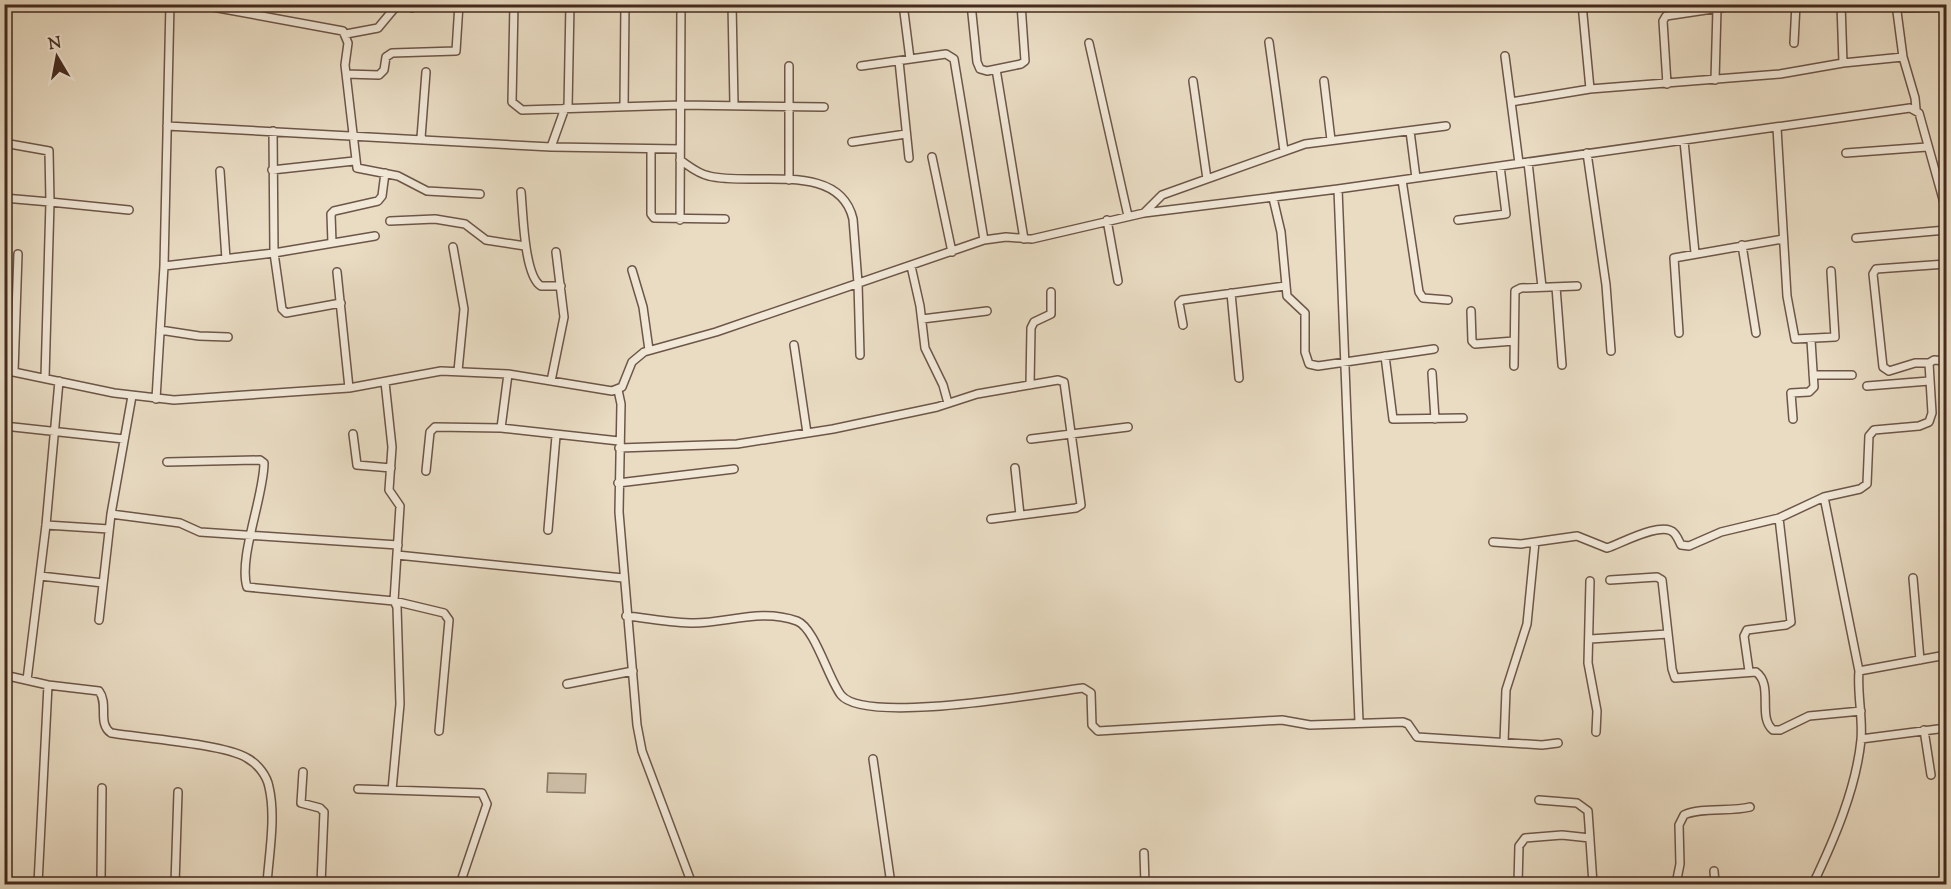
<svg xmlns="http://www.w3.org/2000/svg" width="1951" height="889" viewBox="0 0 1951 889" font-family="'Sorts Mill Goudy',serif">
<rect width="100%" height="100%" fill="#e9dcc3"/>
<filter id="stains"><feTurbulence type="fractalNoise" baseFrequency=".00333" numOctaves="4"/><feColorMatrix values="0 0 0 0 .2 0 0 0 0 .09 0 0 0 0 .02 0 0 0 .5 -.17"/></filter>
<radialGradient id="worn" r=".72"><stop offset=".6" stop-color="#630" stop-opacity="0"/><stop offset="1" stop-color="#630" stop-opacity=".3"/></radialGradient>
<path fill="#cdbea7" stroke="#887462" stroke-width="1.5" d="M548,773L586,774L585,793L547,792Z"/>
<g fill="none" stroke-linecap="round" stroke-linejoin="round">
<g stroke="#6d5647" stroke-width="10">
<path id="street" d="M196,4L343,31L348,43L345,65L357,168L398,176L427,191L480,194
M514,4L512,102L522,110L681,105L824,107
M732,4L734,105
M903,4L910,59
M971,4L977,62L980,69L987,71L1021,64L1025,61L1021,4
M1582,4L1590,89
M1841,4L1843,63
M1896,4L1903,57L1915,98L1916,109
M412,8V4
M1897,8L1946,7
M346,34L378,28L398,4
M1269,42L1284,151
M1089,43L1128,216
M1794,43L1796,4
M1505,56L1519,163
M899,61L909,158
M861,66L946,54L954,59L984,240
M996,69L1024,239
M346,74L379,75L384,70L386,57L392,53L456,51L459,4
M1715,80L1717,9
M1193,81L1207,179
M1324,81L1331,140
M1667,84L1663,21L1666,16L1746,4
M1511,102L1590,89L1780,74L1843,63L1903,57
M624,106L625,4
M568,108L570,4
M167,126L551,147L680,149
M1777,128L1787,296L1795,339L1835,337L1831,271
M273,131L274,253L282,309L286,313L341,303
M1410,131L1416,178
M421,138L426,72
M1684,141L1695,253
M852,142L906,134
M4,143L49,151L50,202L129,210
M551,147L565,108
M651,149V214L654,218L725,219
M1587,153L1606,285L1611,351
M1846,153L1927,147
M932,157L952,252
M680,160C689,166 698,174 709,176C753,187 839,160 853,219L858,283L860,355
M1528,162L1542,287
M272,170L354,161
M220,171L226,259
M789,180V66
M1402,180L1419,292L1423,298L1448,300
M1338,189L1359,722
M521,192C523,212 524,276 541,286H561
M4,198L50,202L45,378
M1273,198L1281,232L1287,296L1305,313V352L1309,364L1318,366L1434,349
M1144,213L1162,195L1305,144L1446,126
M680,220L681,4
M1107,220L1118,281
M1458,220L1506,214L1500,166
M390,221L435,219L465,224L486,240L525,246
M1856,238L1946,230
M332,243L331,214L334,211L378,201L382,196L385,173
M1742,245L1756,333
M453,247L464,309L458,371
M164,266L170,4
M911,266L920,306L925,348L943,385L948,403
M632,270L643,307L649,350
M337,272L349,388
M1556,287L1562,365
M1231,293L1239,378
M1471,311L1472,341L1475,344L1514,341
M922,319L987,311
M1183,325L1179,303L1182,300L1285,286
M160,330L199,336L228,337
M1679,333L1674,258L1783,239
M794,345L807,433
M1385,356L1393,419L1463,418
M1929,363H1915L1889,371L1883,367L1873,274L1876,269L1946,264
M1514,366L1515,291L1521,288L1577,286
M4,370L114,393L174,400L349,388L441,371L508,374L612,391L622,387L632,362L644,352L716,332L984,240L1006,237L1032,239L1144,213L1338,189L1910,108L1919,113L1946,210
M14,372L18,254
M1432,373L1435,419
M1813,375H1852
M551,381L564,317L556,252
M385,382L392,447L389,490L400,506L394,601L397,607L400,704L392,790
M1030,385L1031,328L1034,322L1051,314V292
M1867,386L1929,381
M618,390L621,404L619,512L637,725L642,751L692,884
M156,399L164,266L274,253L375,236
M1793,419L1791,393L1809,392L1814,387L1811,340
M4,426L124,439
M501,428L508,374
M353,434L357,465L391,468
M1031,439L1128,427
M619,448L737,444L833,429L937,407L977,394L1058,380L1064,382L1081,505L1076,508L991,519
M167,462L260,460L264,463C264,496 238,558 247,587L394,601L444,613L449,620L439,731
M1015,468L1020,515
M426,471L430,432L435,427L501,428L619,441
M618,483L734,469
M111,514L180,523L200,532L398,545
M46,525L109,529
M548,530L556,436
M1493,542L1521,544L1577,536L1607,548C1620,544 1663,520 1674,533C1677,536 1679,541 1681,545L1689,546L1721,532L1779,518L1824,497
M397,555L623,578
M40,576L103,583
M1913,578L1920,660
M1610,580L1657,577L1662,580L1672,669L1675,678L1756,672C1774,685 1757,717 1773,730H1780L1809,716L1861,711
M1590,581L1588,663L1597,711L1596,732
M626,616C648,618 671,623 694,623C728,623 761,608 797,621C815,628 828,678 841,695C865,725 1042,693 1083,688L1091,693L1092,725L1098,731L1282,720L1310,725L1403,722L1408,724L1417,737L1542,745L1558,743
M99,620L111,514L132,396
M1590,639L1668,634
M1749,671L1744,636L1747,630L1786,625L1791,622L1779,518
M1859,671L1824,497L1860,489L1867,484L1869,436L1874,430L1919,426L1929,422L1932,413L1929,363L1934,360L1946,361
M4,675L48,685L99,691C109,704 97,723 111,733C141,738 224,744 247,758C258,764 267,776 269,787C276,817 269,854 267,884
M27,680L46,525L59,381
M567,684L633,671
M1924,730L1931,775
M1861,739L1946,728
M1504,742L1506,690L1527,624L1535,542
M873,759L891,884
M303,772L301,803L320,808L324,812L321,884
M102,788L101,880L107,883L141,884
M358,789L482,793L487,804L460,884
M1539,800L1577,803L1588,811L1593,884
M1144,853L1145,884
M1714,871L1715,884
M38,884L48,685
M175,884L178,792
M1518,884L1519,846L1525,838L1562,835L1590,838
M1676,884L1680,864L1679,825L1684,815C1701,807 1730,812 1750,807
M1813,884C1834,840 1856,789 1861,740C1863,717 1857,693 1859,671L1946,655"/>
</g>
<use href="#street" stroke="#f1e8d8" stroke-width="7"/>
</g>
<rect width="1951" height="889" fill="none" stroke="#e9dcc3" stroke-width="24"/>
<rect x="6" y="6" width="1939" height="877" fill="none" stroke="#442a1e" stroke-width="3"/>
<rect x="12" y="12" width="1927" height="865" fill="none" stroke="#442a1e" stroke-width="1.5"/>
<g transform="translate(57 57) rotate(350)" stroke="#f1e8d8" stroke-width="4.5" paint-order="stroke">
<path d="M0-4.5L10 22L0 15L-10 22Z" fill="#442a1e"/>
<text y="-9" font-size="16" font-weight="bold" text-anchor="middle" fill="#442a1e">N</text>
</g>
<rect width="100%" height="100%" filter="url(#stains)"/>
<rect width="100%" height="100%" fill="url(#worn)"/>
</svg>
